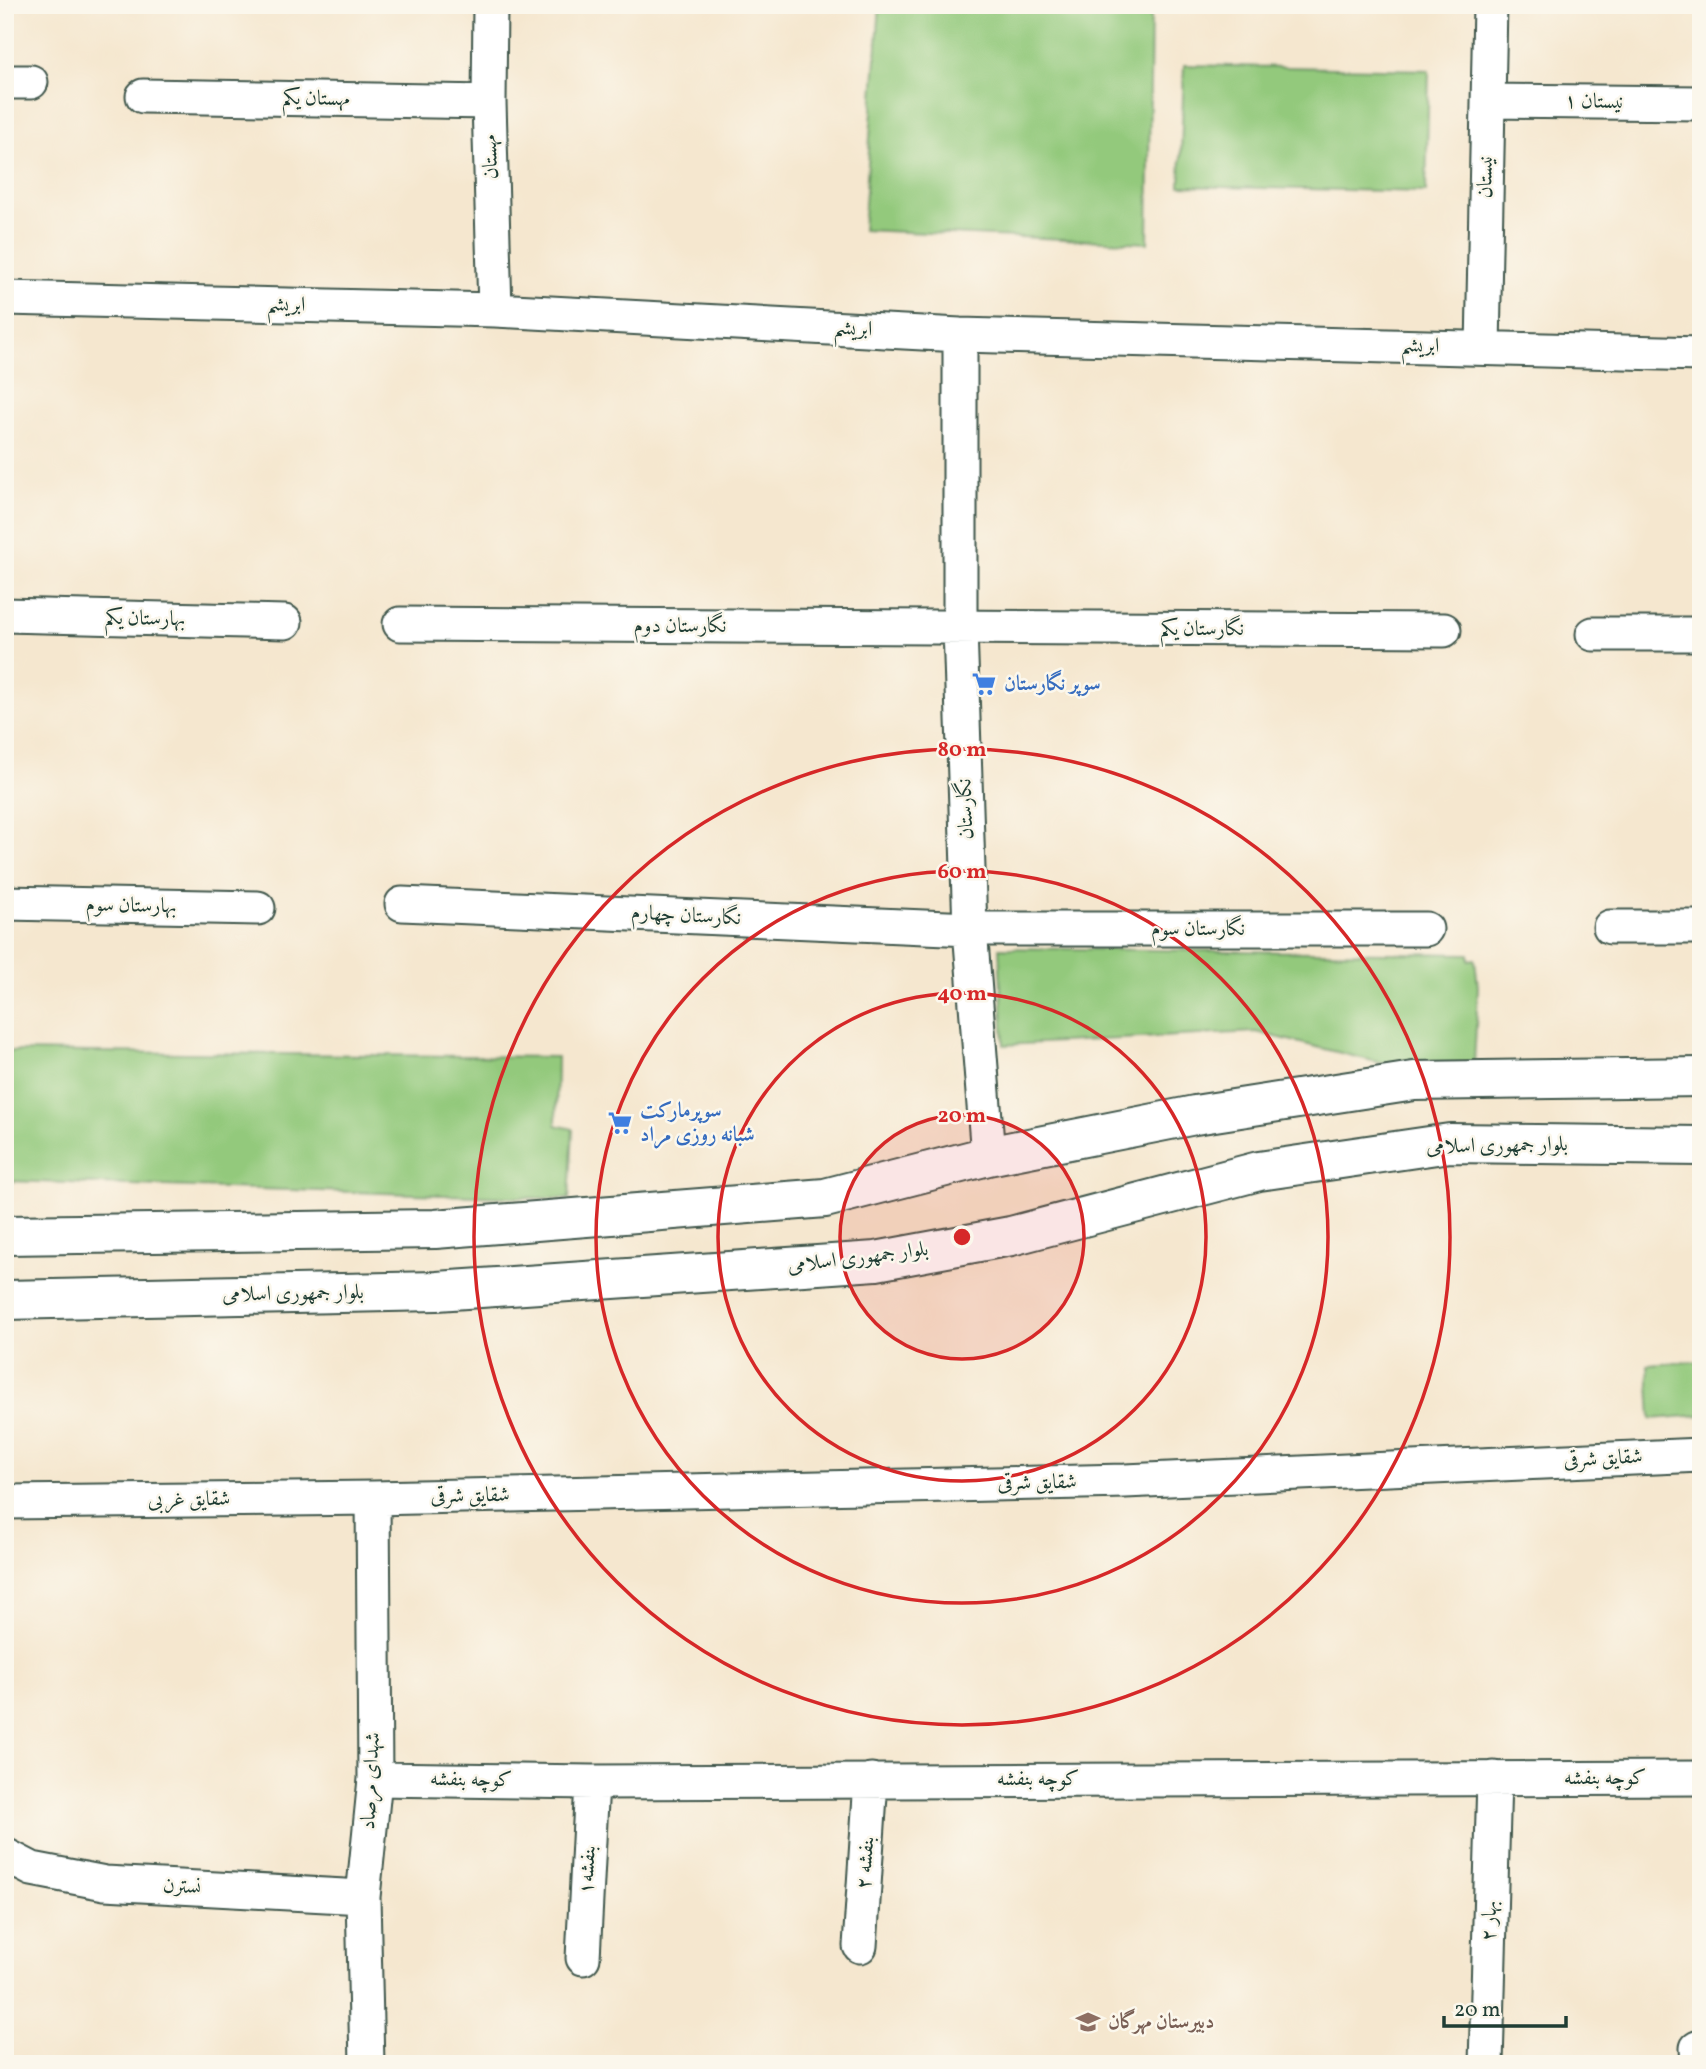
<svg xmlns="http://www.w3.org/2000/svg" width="1706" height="2069" viewBox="0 0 1706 2069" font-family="Vollkorn,Amiri,serif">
<rect width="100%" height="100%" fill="#fbf7ec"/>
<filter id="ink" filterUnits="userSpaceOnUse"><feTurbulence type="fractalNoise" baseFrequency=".0143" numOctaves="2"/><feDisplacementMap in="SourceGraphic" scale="14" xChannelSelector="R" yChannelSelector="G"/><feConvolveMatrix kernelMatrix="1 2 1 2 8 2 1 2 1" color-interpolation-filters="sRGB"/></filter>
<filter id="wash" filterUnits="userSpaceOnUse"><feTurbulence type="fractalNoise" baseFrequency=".00686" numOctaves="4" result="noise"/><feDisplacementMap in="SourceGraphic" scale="28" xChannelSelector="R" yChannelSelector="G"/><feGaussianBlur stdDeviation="1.57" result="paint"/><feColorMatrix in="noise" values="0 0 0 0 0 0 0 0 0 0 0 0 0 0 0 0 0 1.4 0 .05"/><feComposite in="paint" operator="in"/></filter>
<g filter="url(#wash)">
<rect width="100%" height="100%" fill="#f5e7cf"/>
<path fill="#93c97b" stroke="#598358" stroke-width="2" d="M880,5H1151L1148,243L863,230Z
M1184,65L1429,70L1426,192L1180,186Z
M999,948L1469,954V960L1475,959L1478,987L1474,1064L1381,1063L1256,1032L1004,1045Z
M5,1051L557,1057L556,1125L573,1129L569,1199L5,1181Z
M1701,1361V1415L1651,1419L1648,1365Z"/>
</g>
<g filter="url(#ink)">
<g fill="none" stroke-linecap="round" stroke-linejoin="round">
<g stroke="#3f564b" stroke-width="37">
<path id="minor" d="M490,5L489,102L495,310
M5,82H31
M143,96L489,102
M1488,101L1701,103
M5,298L495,310L960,335L1701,354
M960,335V628L970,929L988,1156
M1483,348L1490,5
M5,615L285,622
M400,624L1444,630
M1593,634H1701
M5,903L258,908
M402,904L970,929H1426
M1610,927H1701
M5,1502L373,1498L1125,1481L1701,1455
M375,1779L592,1782L1701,1778
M5,1855L32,1869L105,1883L363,1897
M860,1946L871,1780
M583,1958L592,1782
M1697,2048L1698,2064
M367,2064L363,1897L375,1779L373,1498
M1486,2064L1494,1778"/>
</g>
<g stroke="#3f564b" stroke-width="42">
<path id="secondary" d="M5,1235L435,1229L825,1198L988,1156L1195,1115L1414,1081L1701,1077
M5,1300L437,1291L876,1261L1011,1236L1259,1171L1450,1143L1701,1146"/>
</g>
<use href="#minor" stroke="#fff" stroke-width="33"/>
<use href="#secondary" stroke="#fff" stroke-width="38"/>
</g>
</g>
<circle cx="962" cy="1237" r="122" fill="#d62828" fill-opacity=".12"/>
<g fill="none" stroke="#d62828" stroke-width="3.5">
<circle cx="962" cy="1237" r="122"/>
<circle cx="962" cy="1237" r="244"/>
<circle cx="962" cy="1237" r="366"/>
<circle cx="962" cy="1237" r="488"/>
</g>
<defs>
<g id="supermarket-bare" transform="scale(1.89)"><path d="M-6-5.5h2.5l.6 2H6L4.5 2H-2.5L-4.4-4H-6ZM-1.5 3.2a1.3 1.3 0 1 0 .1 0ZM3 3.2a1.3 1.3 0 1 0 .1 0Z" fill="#3f7fe0" stroke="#fbf7ec" stroke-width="2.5" paint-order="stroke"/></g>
<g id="school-bare" transform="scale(1.89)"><path d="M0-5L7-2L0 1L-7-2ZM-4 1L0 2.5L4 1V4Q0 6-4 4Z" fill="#8d6e63" stroke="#fbf7ec" stroke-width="2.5" paint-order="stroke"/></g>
</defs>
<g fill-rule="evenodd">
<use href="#supermarket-bare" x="984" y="684"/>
<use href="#supermarket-bare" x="620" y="1123"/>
<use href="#school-bare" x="1088" y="2022"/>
</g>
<g text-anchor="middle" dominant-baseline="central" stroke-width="5" stroke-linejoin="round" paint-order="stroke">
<g font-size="21" fill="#1f3d34" stroke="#fbf7ec">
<text transform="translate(316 99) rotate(1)">مهستان یکم</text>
<text transform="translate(1594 102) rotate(1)">نیستان ۱</text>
<text transform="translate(491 157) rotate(-92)">مهستان</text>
<text transform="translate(1486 177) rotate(-89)">نیستان</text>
<text transform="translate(286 305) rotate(1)">ابریشم</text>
<text transform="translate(853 329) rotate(3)">ابریشم</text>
<text transform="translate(1420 346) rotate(1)">ابریشم</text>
<text transform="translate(145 619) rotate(1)">بهارستان یکم</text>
<text x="680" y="626">نگارستان دوم</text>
<text x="1202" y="629">نگارستان یکم</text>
<text transform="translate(966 809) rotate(-92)">نگارستان</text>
<text transform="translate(131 906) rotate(1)">بهارستان سوم</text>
<text transform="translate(686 916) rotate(3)">نگارستان چهارم</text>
<text x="1198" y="929">نگارستان سوم</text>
<text transform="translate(1497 1146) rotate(-1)">بلوار جمهوری اسلامی</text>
<text transform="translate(858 1258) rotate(-7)">بلوار جمهوری اسلامی</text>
<text transform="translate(293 1294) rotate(-1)">بلوار جمهوری اسلامی</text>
<text transform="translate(1603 1459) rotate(-3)">شقایق شرقی</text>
<text transform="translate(1037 1483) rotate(-1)">شقایق شرقی</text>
<text transform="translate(470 1496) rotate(-1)">شقایق شرقی</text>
<text transform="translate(189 1500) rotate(-1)">شقایق غربی</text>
<text x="1605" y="1778">کوچه بنفشه</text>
<text x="1038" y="1779">کوچه بنفشه</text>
<text transform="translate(471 1780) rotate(1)">کوچه بنفشه</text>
<text transform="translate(371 1781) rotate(-87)">شهدای مرصاد</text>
<text transform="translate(866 1863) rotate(-86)">بنفشه ۲</text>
<text transform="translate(588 1870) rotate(-87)">بنفشه۱</text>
<text transform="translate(182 1887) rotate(3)">نسترن</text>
<text transform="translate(1490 1921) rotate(-88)">بهار ۲</text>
</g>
<g font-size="21" font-weight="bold" fill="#366cbe" stroke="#fbf7ec" text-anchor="start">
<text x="1004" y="684">سوپر نگارستان</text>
<text x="640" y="1111">سوپرمارکت<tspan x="640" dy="24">شبانه روزی مراد</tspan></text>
</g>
<g font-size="21" font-weight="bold" fill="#785e54" stroke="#fbf7ec" text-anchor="start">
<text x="1108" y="2022">دبیرستان مهرگان</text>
</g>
</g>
<circle cx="962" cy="1237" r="10" fill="#d62828" stroke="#fbf7ec" stroke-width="3.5"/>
<g font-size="21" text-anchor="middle" font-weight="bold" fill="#d62828" stroke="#fbf7ec" stroke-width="5" stroke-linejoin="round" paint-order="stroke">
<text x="962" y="756">80 m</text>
<text x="962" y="878">60 m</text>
<text x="962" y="1000">40 m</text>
<text x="962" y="1122">20 m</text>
</g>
<rect width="1706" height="2069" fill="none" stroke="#fbf7ec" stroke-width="28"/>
<path d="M1444 2016v10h122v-10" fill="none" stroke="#1f3d34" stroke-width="3.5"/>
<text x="1454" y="2016" font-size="21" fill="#1f3d34" stroke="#fbf7ec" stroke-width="5" paint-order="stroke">20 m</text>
</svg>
